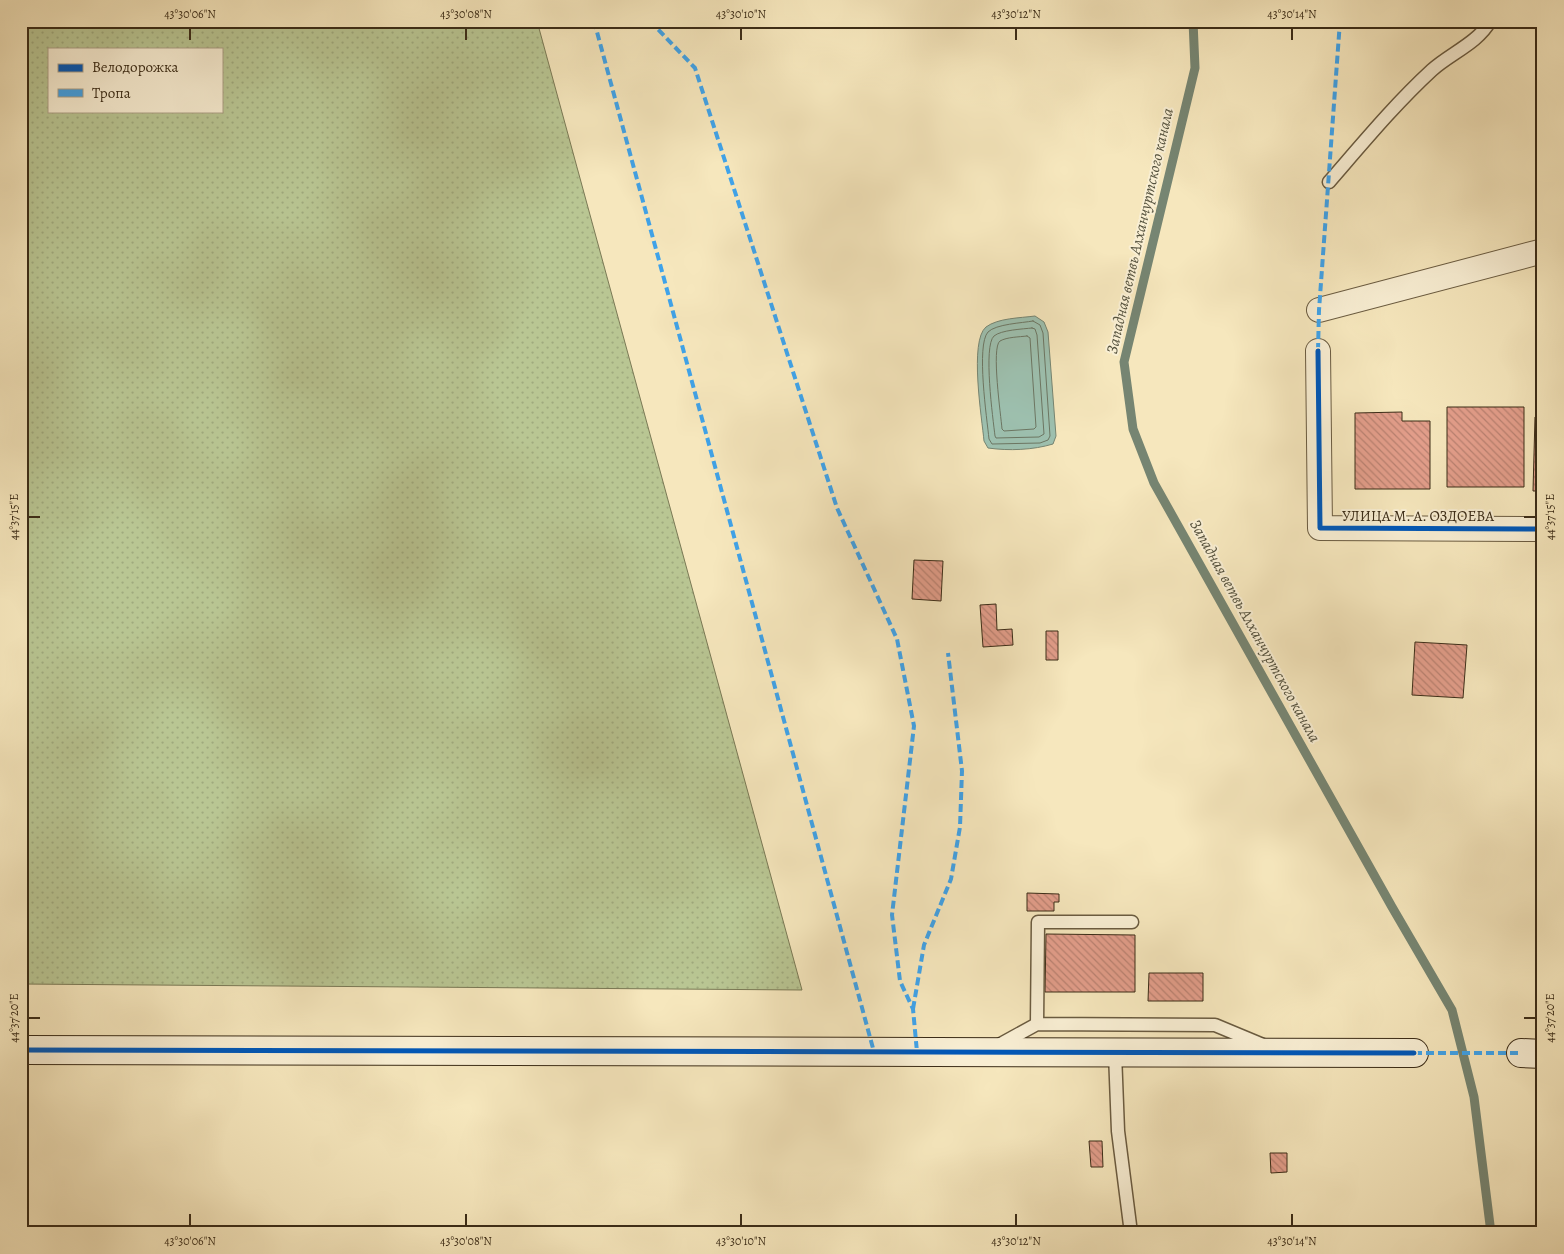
<svg xmlns="http://www.w3.org/2000/svg" width="1564" height="1254" viewBox="0 0 1564 1254" font-family="Alegreya,serif">
<defs>
<pattern id="grass-dots" width="8" height="8" patternUnits="userSpaceOnUse" patternTransform="scale(1.25)"><rect width="8" height="8" fill="#b9c693"/><path d="M2 2h.1M6 6h.1" fill="none" stroke="#a0aa7e" stroke-width="1.8" stroke-linecap="round"/></pattern>
<pattern id="building-back-hatch" width="6" height="6" patternUnits="userSpaceOnUse" patternTransform="scale(1.25)"><rect width="6" height="6" fill="#e39e8b"/><path d="M-1 5l2 2M0 0l6 6M5-1l2 2" fill="none" stroke="#b98171"/></pattern>
</defs>
<rect width="100%" height="100%" fill="#f6e7bd"/>
<filter id="stains"><feTurbulence type="fractalNoise" baseFrequency=".004" numOctaves="4"/><feColorMatrix values="0 0 0 0 .2 0 0 0 0 .09 0 0 0 0 .02 0 0 0 .5 -.17"/></filter>
<radialGradient id="worn" r=".72"><stop offset=".6" stop-color="#630" stop-opacity="0"/><stop offset="1" stop-color="#630" stop-opacity=".3"/></radialGradient>
<path fill="url(#grass-dots)" stroke="#7a7955" fill-rule="evenodd" d="M21,21H537L802,990L21,984ZM49,49H221V111H49Z"/>
<path fill="#9dc0af" stroke="#768572" d="M1035,316L1044,322L1048,332L1056,436L1053,444C1033,450 1009,451 988,448L984,441C982,419 969,341 986,327C998,318 1020,318 1035,316Z"/>
<g fill="none" stroke-linecap="round" stroke-linejoin="round">
<path stroke="#6c7663" stroke-width="1" d="M1033,321L1040,325L1043,333L1050,436L1048,440L1040,443L992,444L989,439C987,419 976,345 988,332C996,324 1022,323 1033,321Z
M1032,328L1035,329L1037,335L1044,434L1039,437L996,438L995,436C993,419 983,346 994,336C1001,330 1023,329 1032,328Z
M1027,336L1030,338L1036,427L1034,429L1004,431L1002,429C1001,416 991,347 1000,341C1007,337 1019,337 1027,336Z"/>
<path stroke="#768572" stroke-width="9" d="M1193,21L1195,68L1124,362L1133,429L1154,483L1392,907L1452,1010L1474,1097L1491,1233"/>
</g>
<path fill="url(#building-back-hatch)" stroke="#3b2c17" d="M1447,407H1524V487H1447Z
M1402,412V421H1430V489H1355V413Z
M1535,417L1543,418V491H1533Z
M914,560L943,561L941,601L912,599Z
M996,604L997,630L1012,629L1013,645L983,647L980,605Z
M1046,631H1058V660H1046Z
M1415,642L1467,645L1463,698L1412,695Z
M1027,893L1059,894V902H1054V911H1027Z
M1046,934L1135,935V992H1045Z
M1149,973H1203V1001H1148Z
M1089,1141H1102L1103,1167H1091Z
M1270,1153H1287V1172L1271,1173Z"/>
<g fill="none" stroke-linecap="round" stroke-linejoin="round">
<g stroke="#6a5b40" stroke-width="15">
<path id="lane" d="M1329,182C1362,144 1395,104 1432,70C1451,53 1478,43 1490,21
M1037,1024L1038,922H1132
M997,1046L1037,1024L1215,1025L1263,1045
M1115,1053L1118,1131L1131,1233"/>
</g>
<g stroke="#6a5b40" stroke-width="26">
<path id="street" d="M1319,310L1543,251
M1318,351L1320,528L1543,529"/>
</g>
<g stroke="#3b2c17" stroke-width="30">
<path id="secondary" d="M21,1050L1414,1053
M1521,1053L1543,1054"/>
</g>
<use href="#lane" stroke="#f9efd4" stroke-width="12"/>
<use href="#street" stroke="#f9efd4" stroke-width="24"/>
<use href="#secondary" stroke="#f9efd4" stroke-width="28"/>
<path stroke="#3fa3ea" stroke-width="4" stroke-dasharray="8 4" stroke-linecap="butt" d="M594,21L874,1052
M650,21L695,68L837,508L897,639L914,726L892,915L900,981L913,1009L917,1052
M1318,351L1319,310L1340,21
M913,1009L924,945L951,879L960,827L962,771L948,653
M1414,1053H1521"/>
<g stroke="#f9efd4" stroke-width="8">
<path id="cycleway" d="M1318,351L1320,528L1543,529
M21,1050L1414,1053"/>
</g>
<use href="#cycleway" stroke="#0057b8" stroke-width="5"/>
</g>
<path fill="none" stroke="#3b2c17" stroke-width="2" d="M190,28V40M466,28V40M741,28V40M1016,28V40M1292,28V40M28,517H40M1524,517H1536M28,1018H40M1524,1018H1536M190,1214V1226M466,1214V1226M741,1214V1226M1016,1214V1226M1292,1214V1226"/>
<g text-anchor="middle" dominant-baseline="central" stroke-width="4" stroke-linejoin="round" paint-order="stroke">
<g font-size="15" fill="#3b2c17" stroke="#f9efd4">
<text x="1418" y="516">УЛИЦА М. А. ОЗДОЕВА</text>
</g>
<g font-size="16" font-style="italic" fill="#54513d" stroke="#f9efd4">
<text transform="translate(1140 231) rotate(-77)">Западная ветвь Алханчуртского канала</text>
<text transform="translate(1255 631) rotate(61)">Западная ветвь Алханчуртского канала</text>
</g>
</g>
<rect width="1564" height="1254" fill="none" stroke="#f6e7bd" stroke-width="55"/>
<rect x="48" y="48" width="175" height="65" fill="#f9efd4" stroke="#ada188"/>
<rect x="58" y="64" width="25" height="8" fill="#0057b8" stroke="#ada188"/>
<text x="92" y="72" font-size="15" fill="#3b2c17">Велодорожка</text>
<rect x="58" y="89" width="25" height="8" fill="#3fa3ea" stroke="#ada188"/>
<text x="92" y="98" font-size="15" fill="#3b2c17">Тропа</text>
<rect x="28" y="28" width="1508" height="1198" fill="none" stroke="#3b2c17" stroke-width="2"/>
<g font-size="12" text-anchor="middle" fill="#3b2c17">
<text x="190" y="18">43°30'06"N</text>
<text x="466" y="18">43°30'08"N</text>
<text x="741" y="18">43°30'10"N</text>
<text x="1016" y="18">43°30'12"N</text>
<text x="1292" y="18">43°30'14"N</text>
<text transform="translate(1550 517) rotate(-90)" y="4">44°37'15"E</text>
<text transform="translate(14 517) rotate(-90)" y="4">44°37'15"E</text>
<text transform="translate(1550 1018) rotate(-90)" y="4">44°37'20"E</text>
<text transform="translate(14 1018) rotate(-90)" y="4">44°37'20"E</text>
<text x="190" y="1245">43°30'06"N</text>
<text x="466" y="1245">43°30'08"N</text>
<text x="741" y="1245">43°30'10"N</text>
<text x="1016" y="1245">43°30'12"N</text>
<text x="1292" y="1245">43°30'14"N</text>
</g>
<rect width="100%" height="100%" filter="url(#stains)"/>
<rect width="100%" height="100%" fill="url(#worn)"/>
</svg>
